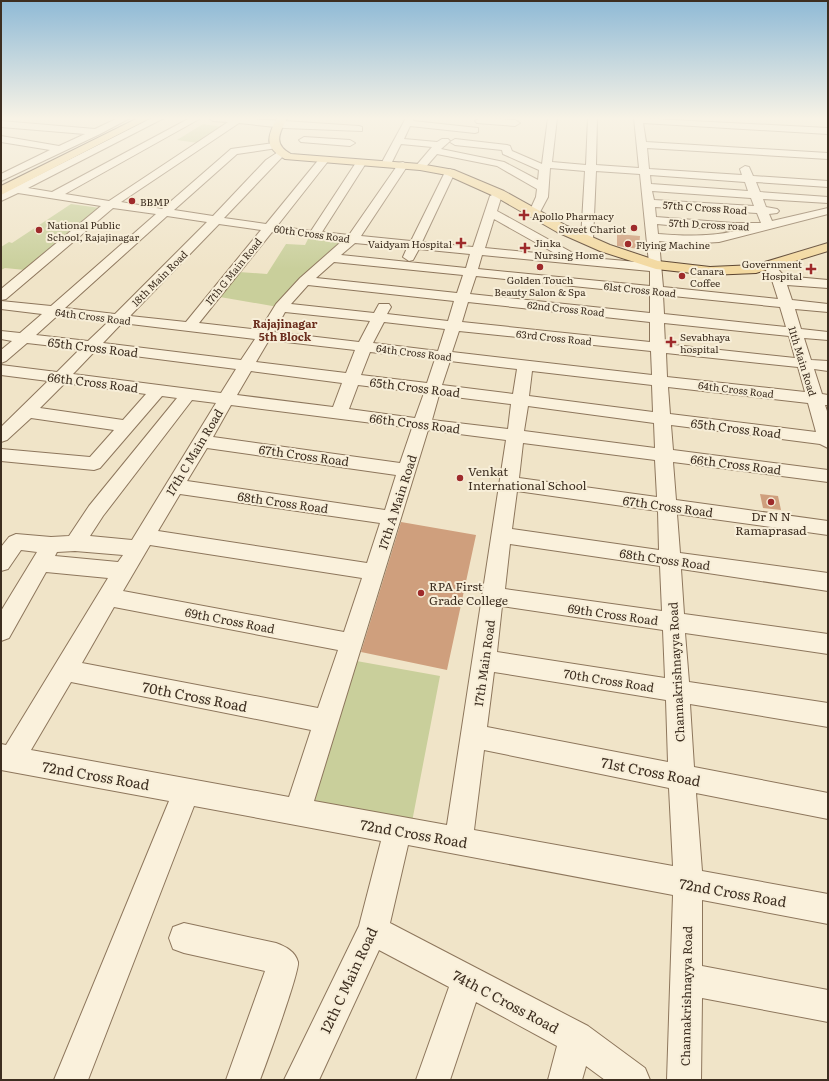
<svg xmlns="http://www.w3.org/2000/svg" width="829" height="1081" viewBox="0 0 829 1081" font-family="Literata,serif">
<rect width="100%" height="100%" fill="#f0e4c8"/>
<path fill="#c9cf9b" d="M203,124L223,127L198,143L177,140Z
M71,204L100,208L25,270L5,268L1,270V247L9,242L12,243Z
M309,237L347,239L278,307L220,297L239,272L267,274L286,244L305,245Z
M351,660L440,676L411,827L309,806Z"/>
<path fill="#cf9f7d" d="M617,234L640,236L639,249L617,246Z
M760,494L778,496L781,510L763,508Z
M401,522L476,535L447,670L361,652Z"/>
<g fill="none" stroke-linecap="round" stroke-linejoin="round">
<g stroke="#8d765c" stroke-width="2">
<path id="minor" d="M118,118H130L100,134L1,181V174L50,150L1,142V136L59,146L85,134L1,127V121L95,129Z
M152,118H164L28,188L52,192L190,118H201L65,194L109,201L228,122L213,121L209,118C258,118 308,123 359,126L362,127V131L285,128L239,123L121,202L162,209L231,149L274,143L279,146L277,148L237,154L174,210L213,216L266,160L281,150L286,153L224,218L266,224L320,158L324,157L329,160L277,226L311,231L357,161L361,160L366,163L322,232L349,235L399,163L403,162L408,165L361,236L411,241L445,172L450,169L455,172L422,242L473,247L490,196L500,191L505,194L501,198L497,211L580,257L649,263L640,174L596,171L593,239L587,243L581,239L585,171L550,168L548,197L540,212L531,215L525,212L531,208L536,197L537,189L497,166L437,154L424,169L420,170L415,167L432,147L401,144L390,166L386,167L381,164L406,118H414L413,121L478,128V132L475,133L410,126L404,139L437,142L442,139H448L450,141L441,149L504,162L538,180L539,170L503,154L502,150L455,145L450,142L455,139L507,145L510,146L512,151L542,164L548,118H557L552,162L586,165L588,118H597L596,165L639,168L634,118L828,128V134L643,123L646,142L828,153V159L647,148L649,169L742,175L740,169L745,166L749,167L753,176L828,181V187L756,182L760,192L828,197V203L763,199L766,207L777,209L779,211L777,213L769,214L772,221L828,208V214L719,242L685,244L659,241L663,287L778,299L771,277L766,271L767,268H777L784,276L828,280V288L787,285L792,300L828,304V312L795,309L801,329L828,332V340L804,338L811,360L828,361V371L814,369L822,394L828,395V405H825L828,414V448L820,444L671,425L673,450L828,470V482L673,462L676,500L828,521V535L677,514L680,553L828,573V591L681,569L684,614L828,634V654L685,633L689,682L828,703V727L690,704L694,767L828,793V819L696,793L702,871L828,894V924L702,900V966L828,990V1022L702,998L701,1080H667L673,895L408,845L390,923L588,1026L645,1068L650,1080H605L586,1066L582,1080H548L557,1046L476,1002L450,1080H416L449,987L379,950L319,1080H284L359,926L381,841L194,806L88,1080H54L169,801L1,770V744L6,745L108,578L46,572L9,638L1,641V611L37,552L21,550L8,569L1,571V547L9,537L16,534L51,537L69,536L89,506L177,398L162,396L100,468L94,470L1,461V449L90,457L114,430L31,418L7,440L1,442V427L48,381L1,375V365L57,372L80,349L27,343L6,361L1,363V350L12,341L1,339V331L20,333L42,314L1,309V301L51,306L156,214L113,208L6,299L1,300V289L101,206L18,193L1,201V194ZM650,175L745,182L748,191L651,184ZM652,191L751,198L754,206L654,200ZM655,207L757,213L761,223H733L656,217ZM167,216L207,222L115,314L65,308ZM494,219L558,255L485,248ZM219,224L261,230L186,322L130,316ZM657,224L733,231H735C709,237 684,236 658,234ZM272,232L342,241L300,278L276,304L260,330L199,323ZM355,243L407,248L403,257L409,261L413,260L419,249L470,254L466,268L341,255ZM482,255L650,271V286L478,269ZM334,262L463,275L457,293L316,278ZM476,276L650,294V313L470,294ZM308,285L454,301L448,321L387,314L391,307L389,304H379L374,313L291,304ZM663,295L780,307L786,327L664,314ZM468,302L650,322V342L462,322ZM285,312L370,321L359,342L274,332ZM57,316L108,322L88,341L36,335ZM384,322L445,329L438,351L373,343ZM122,323L255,339L241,360L103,343ZM664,323L789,336L795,358L665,344ZM459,331L651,351L652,375L452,352ZM269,340L355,350L346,373L256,362ZM95,351L236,369L221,393L73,374ZM370,352L435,359L427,383L361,375ZM666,353L798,367L805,392L667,377ZM450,361L517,369L513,394L442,385ZM251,371L342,383L333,407L237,395ZM532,371L652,385L653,412L529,396ZM65,383L146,394L123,420L40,408ZM358,385L424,393L415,418L349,409ZM668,387L808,403L816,432L670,414ZM439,395L511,404L508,429L432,420ZM192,400L216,403L132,540L90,536L103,516ZM231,405L412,428L400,463L213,437ZM528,406L654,423L655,448L524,431ZM428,430L506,440L447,825L314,801ZM523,443L655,460L657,497L519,478ZM207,448L396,475L385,510L187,481ZM517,491L658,511L659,550L512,529ZM180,494L380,523L367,563L158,531ZM510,544L660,566L662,611L505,589ZM150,545L362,578L344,632L123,591ZM75,551L123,555L118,562L55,556L57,552ZM502,606L663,630L665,678L497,652ZM114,607L338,650L318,708L82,663ZM494,672L666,700L668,762L487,727ZM71,682L311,730L289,797L31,750ZM484,750L669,788L673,866L474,830Z
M480,118L515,120L520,123L515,126L477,123L475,121Z
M304,137L350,140L355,143L350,146L301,142L299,140Z
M184,923L276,943C286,947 295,951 298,962C300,971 266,1064 260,1080H226L265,971L184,953L173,949L169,938L173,927Z"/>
</g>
<g stroke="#5b4430" stroke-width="2">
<path id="major" d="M138,118H150L1,195V186Z
M277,118H287C279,134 273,144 291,154L420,164L454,170L504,191L567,226L610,245L658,261L710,267L755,265L828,243V251L756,273L710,275L656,269L600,251L557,232L496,197L447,175L420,170L285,159C264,148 267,137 277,118Z"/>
</g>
<use href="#minor" fill="#faf1dc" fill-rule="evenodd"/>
<use href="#major" fill="#f3d9a0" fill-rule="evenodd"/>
</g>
<linearGradient id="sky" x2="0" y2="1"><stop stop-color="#8fbad6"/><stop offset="0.44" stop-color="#f8f3e6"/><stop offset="1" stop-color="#f8f3e6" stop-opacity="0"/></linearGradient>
<rect width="829" height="269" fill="url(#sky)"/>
<g fill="#9e2a2b" stroke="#f7eed8" stroke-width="1.5">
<circle cx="132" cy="201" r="4"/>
<path d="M522 209h4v4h4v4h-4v4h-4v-4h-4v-4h4z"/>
<circle cx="634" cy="228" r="4"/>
<circle cx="39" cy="230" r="4"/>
<path d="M459 237h4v4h4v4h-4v4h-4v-4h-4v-4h4z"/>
<circle cx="628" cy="244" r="4"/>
<path d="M523 242h4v4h4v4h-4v4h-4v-4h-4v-4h4z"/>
<circle cx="540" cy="267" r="4"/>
<path d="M809 263h4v4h4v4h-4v4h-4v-4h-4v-4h4z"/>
<circle cx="682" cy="276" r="4"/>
<path d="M669 336h4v4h4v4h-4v4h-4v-4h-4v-4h4z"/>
<circle cx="460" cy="478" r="4"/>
<circle cx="771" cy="502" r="4"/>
<circle cx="421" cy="593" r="4"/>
</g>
<g text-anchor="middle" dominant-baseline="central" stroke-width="4" stroke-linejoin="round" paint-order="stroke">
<g font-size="10" fill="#3d2e20" stroke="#f7eed8" text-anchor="start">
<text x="140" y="201">BBMP</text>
<text x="532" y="215">Apollo Pharmacy</text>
<text x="47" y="224">National Public<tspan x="47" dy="12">School, Rajajinagar</tspan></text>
<text x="626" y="228" text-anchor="end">Sweet Chariot</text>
<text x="534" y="242">Jinka<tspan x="534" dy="12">Nursing Home</tspan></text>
<text x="452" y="243" text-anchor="end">Vaidyam Hospital</text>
<text x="636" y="244">Flying Machine</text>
<text x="802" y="263" text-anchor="end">Government<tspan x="802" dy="12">Hospital</tspan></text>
<text x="690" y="270">Canara<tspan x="690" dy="12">Coffee</tspan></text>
<text x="540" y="279" text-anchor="middle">Golden Touch<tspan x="540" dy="12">Beauty Salon &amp; Spa</tspan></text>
<text x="680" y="336">Sevabhaya<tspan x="680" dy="12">hospital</tspan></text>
</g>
<g font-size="10" fill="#3d2e20" stroke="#f7eed8">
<text transform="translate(705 207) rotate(4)">57th C Cross Road</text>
<text transform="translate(709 224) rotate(3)">57th D cross road</text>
<text transform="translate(312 233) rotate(8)">60th Cross Road</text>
<text transform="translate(233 271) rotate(-51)">17th G Main Road</text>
<text transform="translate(159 278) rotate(-45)">18th Main Road</text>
<text transform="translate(640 289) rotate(6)">61st Cross Road</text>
<text transform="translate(566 308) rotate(6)">62nd Cross Road</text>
<text transform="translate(93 316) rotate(7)">64th Cross Road</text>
<text transform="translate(554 337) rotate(6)">63rd Cross Road</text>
<text transform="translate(414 352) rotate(7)">64th Cross Road</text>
<text transform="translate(803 361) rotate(73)">11th Main Road</text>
<text transform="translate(736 389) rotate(7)">64th Cross Road</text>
</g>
<g font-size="11" font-weight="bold" fill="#6b2e1e" stroke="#f7eed8">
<text x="285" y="323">Rajajinagar<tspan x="285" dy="13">5th Block</tspan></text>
</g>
<g font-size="12" fill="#3d2e20" stroke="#f7eed8">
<text transform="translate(93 347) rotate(7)">65th Cross Road</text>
<text transform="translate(93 382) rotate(7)">66th Cross Road</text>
<text transform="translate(415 387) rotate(7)">65th Cross Road</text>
<text transform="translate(415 423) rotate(7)">66th Cross Road</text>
<text transform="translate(736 428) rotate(7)">65th Cross Road</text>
<text transform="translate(194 452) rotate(-59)">17th C Main Road</text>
<text transform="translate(304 455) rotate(8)">67th Cross Road</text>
<text transform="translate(736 464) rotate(7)">66th Cross Road</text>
<text transform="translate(283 502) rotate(8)">68th Cross Road</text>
<text transform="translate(397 502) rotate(-72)">17th A Main Road</text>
<text transform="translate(668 506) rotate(8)">67th Cross Road</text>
<text transform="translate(665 559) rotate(8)">68th Cross Road</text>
<text transform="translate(613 614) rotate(8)">69th Cross Road</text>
<text transform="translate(230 620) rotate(11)">69th Cross Road</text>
<text transform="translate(484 663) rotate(-82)">17th Main Road</text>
<text transform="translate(676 672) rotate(-93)">Channakrishnayya Road</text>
<text transform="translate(609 680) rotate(9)">70th Cross Road</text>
<text transform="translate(686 996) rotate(-89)">Channakrishnayya Road</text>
</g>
<g font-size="12" fill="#3d2e20" stroke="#f7eed8" text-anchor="start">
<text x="468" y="471">Venkat<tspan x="468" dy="14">International School</tspan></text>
<text x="771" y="516" text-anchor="middle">Dr N N<tspan x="771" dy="14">Ramaprasad</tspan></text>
<text x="429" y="586">RPA First<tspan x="429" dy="14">Grade College</tspan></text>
</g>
<g font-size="14" fill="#3d2e20" stroke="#f7eed8">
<text transform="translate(195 696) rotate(11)">70th Cross Road</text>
<text transform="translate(651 771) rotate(11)">71st Cross Road</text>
<text transform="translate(96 775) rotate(10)">72nd Cross Road</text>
<text transform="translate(414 833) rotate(10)">72nd Cross Road</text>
<text transform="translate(733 892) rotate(10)">72nd Cross Road</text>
<text transform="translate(348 980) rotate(-65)">12th C Main Road</text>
<text transform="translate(506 1001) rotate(28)">74th C Cross Road</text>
</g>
</g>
<rect width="829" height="1081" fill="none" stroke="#3d2e20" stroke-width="4"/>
</svg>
